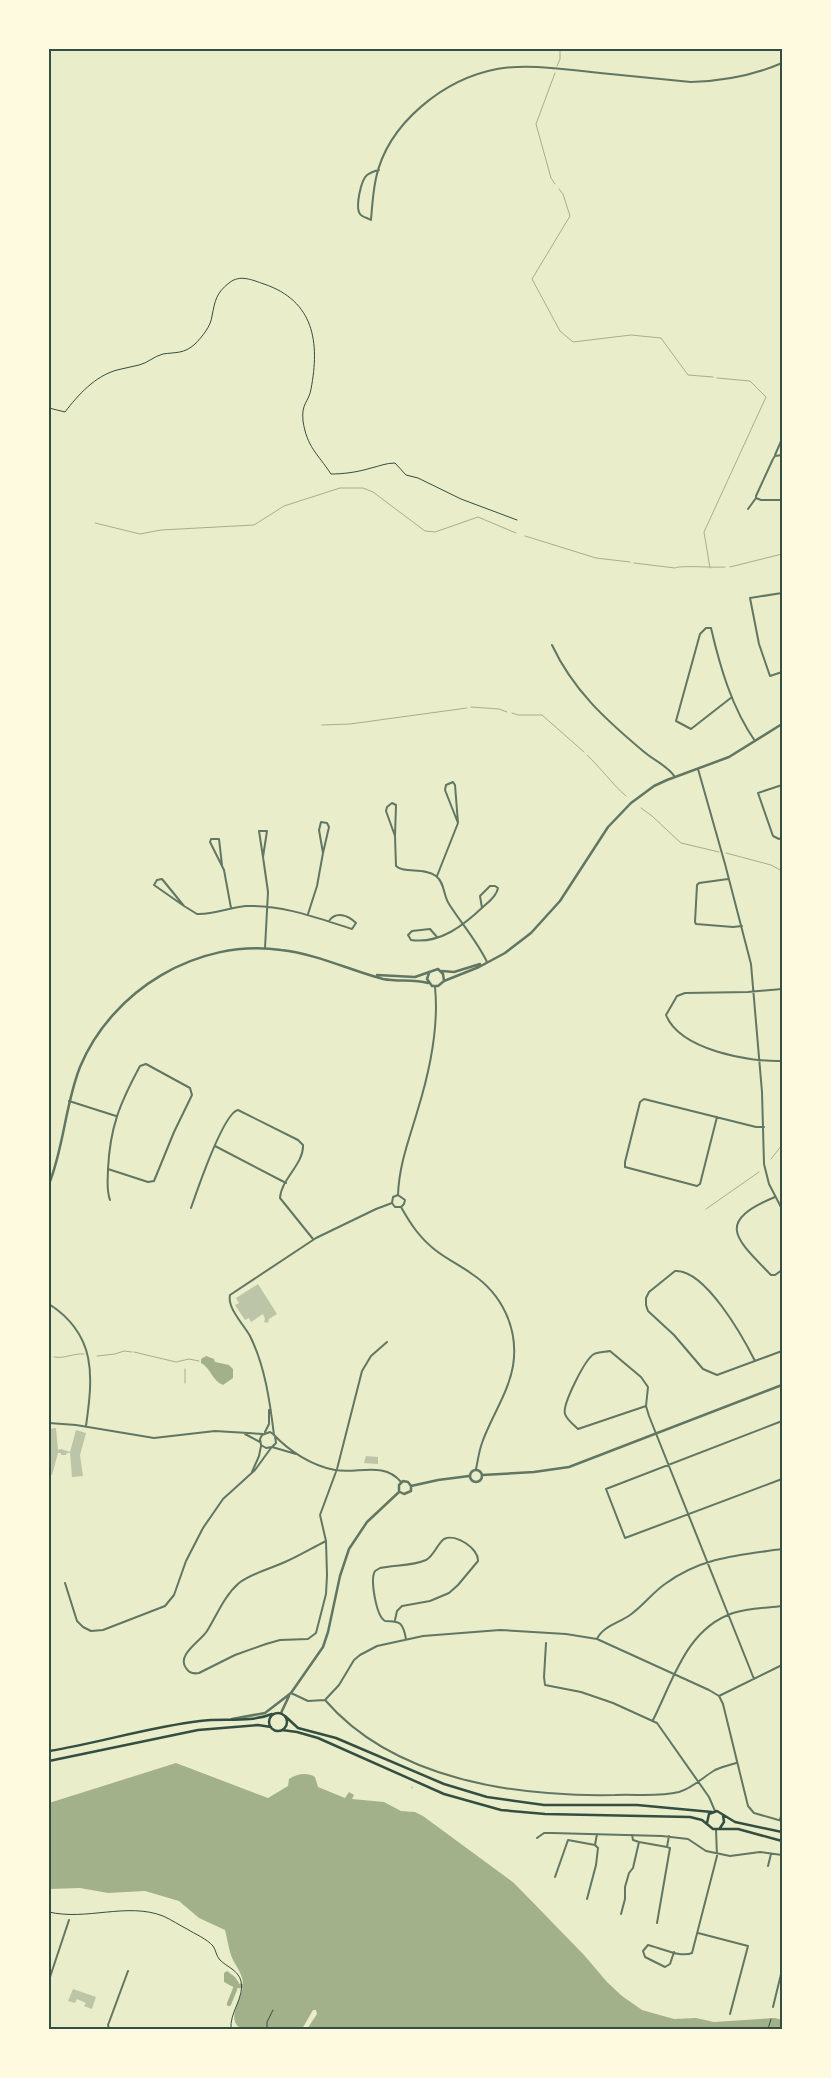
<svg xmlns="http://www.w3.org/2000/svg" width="831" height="2078" viewBox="0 0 831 2078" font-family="Roboto,sans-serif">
<rect width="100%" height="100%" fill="#e9edc9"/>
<path fill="#a3b18a" d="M206,1356L214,1359L215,1362L229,1365L233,1369V1378L223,1385C212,1381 211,1368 201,1363V1359Z
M176,1763L268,1798L288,1786L289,1779C298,1774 306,1772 315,1777L318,1787L345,1798L349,1792L354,1795L352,1799L384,1802L401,1811L415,1812L423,1816L514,1883L584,1955L607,1982L622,1996L642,2010L674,2019L696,2018L714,2022L775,2018L782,2020V2029H307L317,2014L316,2010H313L302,2029H242C224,2020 243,1999 243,1984C243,1972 233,1964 230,1952C228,1945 227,1937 225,1930L199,1918L179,1901L145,1891L108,1893L80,1888L49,1889V1803Z
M227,1971L235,1977L239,1983L237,1989L224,1982V1973Z"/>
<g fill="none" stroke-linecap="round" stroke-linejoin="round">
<path stroke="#a3b18a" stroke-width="1" d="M557,66L560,59V49
M555,73L536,124L551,178L555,184
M559,189L563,194L570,216L532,279L560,331L573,342L631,335L661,338L688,375L713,377
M95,523L140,534L161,530L254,525L284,506L340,488H363L373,492L425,531L435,532L478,517L516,533
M525,536L596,558L630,562
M634,563L675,568C680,565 715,568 725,567
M730,567L782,554
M710,568L704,532L766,397L750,381L717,378
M471,707L499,709L507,712
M512,713L518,715H542L584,752
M322,725L350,724L467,708
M587,755C601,768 611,783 626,796
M641,808L652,816L681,843L719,852
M726,853L771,865L782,871
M771,1159L782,1145
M706,1209L759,1172
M134,1352L176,1362L189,1359L199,1361
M97,1356L115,1354L124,1351L132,1352
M54,1357C65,1359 73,1353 84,1354
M185,1383V1369
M412,1788V1787"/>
<path stroke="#a3b18a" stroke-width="4.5" d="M238,1986H243
M229,2004L235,1989"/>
</g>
<path fill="#bcc5a7" d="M258,1284L277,1314L269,1319L268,1323L264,1322L265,1319L263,1314L251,1322L249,1318L245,1320L235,1305L239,1303L236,1298Z
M56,1428L58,1450L61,1449L70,1452L76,1430L86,1433L80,1455L83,1476L72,1477L70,1453H67L66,1455H61V1453H58L52,1475L49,1474V1429Z
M366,1456L378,1457V1464L364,1463Z
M73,1989L96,1997L92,2009L84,2006L86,2003L77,1999L75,2003L68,2001Z"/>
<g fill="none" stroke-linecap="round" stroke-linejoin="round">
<path stroke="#344e41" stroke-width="1" d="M49,408L65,412C78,395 95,376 117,370C124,368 132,367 139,365C148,363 154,356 163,354C176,352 184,354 195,344C202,337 211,326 212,316C215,301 216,293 229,283C240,274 252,280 264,284C314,301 320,342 311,389C309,402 301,403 303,421C307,447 317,453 331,474C344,474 358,472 371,468C380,466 386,463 395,463L406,475L418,478L461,499L517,520
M49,1912C86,1921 127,1902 163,1916C172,1920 179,1925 187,1929C195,1934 207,1939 213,1946C216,1950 216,1956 220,1960C227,1967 238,1970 241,1981C245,1997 229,2013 231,2029
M267,2029V2022L273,2010
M768,2029L771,2019"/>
<path stroke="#617663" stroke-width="2" d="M379,170C375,171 371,172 367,175C361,180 355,207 360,214C362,217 368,218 371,220C372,206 373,192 376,178C388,123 444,79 497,69C530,63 567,70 600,73C630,76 660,79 691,82C723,81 752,76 782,63
M775,455L782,439
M782,455L775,456L773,459L756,496V498L761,500H782
M748,509L756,498
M782,593L750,598L759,644L770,676L782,672
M552,645C573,690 605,719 643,751C653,760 667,765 675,777
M732,697L691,729L676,721L700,634L706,628H711C720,667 732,708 755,741
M698,769L725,864L751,964L762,1092L764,1164L769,1184L782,1209
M782,785L758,793L773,836L779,839L782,838
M395,836L396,805L392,803L387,807L386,811L395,836L396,866C404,874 424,867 436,876C445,883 443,895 449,904C461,923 477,941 487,962
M263,857L259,831H267L263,857L268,892L265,948
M222,865L219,839H211L210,842L224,870L231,908
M437,876L458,823L445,790L446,785L453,782L455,785L458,823
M728,879L699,883L697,885L695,922L696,924L733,927L742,926
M184,906L154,885L157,880L162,879L184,906L197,914C213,915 230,907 246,906C284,905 317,918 352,929L356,923C348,915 336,911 329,921
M308,914L317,886L323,853L319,830L321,822L327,823L329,827L323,853
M437,937L430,929L412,931L408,935L411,940C440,944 463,926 484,906C489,902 497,895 498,888L495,886H490L480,896L482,908
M782,989L748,992L685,993L677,996L666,1015C680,1050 749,1062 782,1061
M69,1101L116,1116
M717,1117L700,1184L697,1186L625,1167V1162L640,1102L644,1099L756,1127H764
M215,1146L286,1183
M108,1169L148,1182L154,1181L174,1132L192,1095L190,1088L146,1064L140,1066C120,1103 110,1127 108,1169C108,1180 106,1189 110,1200
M398,1195C399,1164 410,1137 418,1109C430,1070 439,1027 435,987
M398,1195L405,1200L404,1204L401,1207
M775,1197C715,1222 735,1238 771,1275H775L782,1270
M392,1203L393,1197L398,1195
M392,1203L395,1207H401
M401,1207C410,1223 419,1237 434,1249C446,1259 460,1265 472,1274C502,1294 519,1329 513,1366C508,1394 491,1417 482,1443C479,1451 478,1460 476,1469
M191,1208C197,1191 223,1113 238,1110L298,1140L303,1145C304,1164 281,1179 280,1198L313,1239
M49,1304C97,1335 93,1376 86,1426
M755,1361C743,1337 705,1269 675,1271L649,1292L646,1298V1305L648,1311L674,1335L703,1369L717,1375L782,1351
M646,1406L578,1429C574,1425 567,1420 565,1414C562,1405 585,1359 594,1354C598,1352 605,1352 610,1351L641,1377L648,1387L646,1406L649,1416L754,1679
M782,1421L606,1489L625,1538L782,1479
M49,1423L76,1425L154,1438L215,1431L263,1434
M265,1432L269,1424V1410
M245,1434L260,1442
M274,1435C270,1402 265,1366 250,1336C244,1325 227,1308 230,1295L316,1238L376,1209L392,1203
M275,1436L276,1443L272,1447L266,1448L261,1445L260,1439L262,1435L270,1432L273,1434C289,1451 312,1466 335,1470C358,1474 384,1461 401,1482
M272,1447L296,1454
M252,1472L259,1456L261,1446
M326,1541C312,1548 299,1556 285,1562C270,1569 252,1573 239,1583C224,1596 217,1615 207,1631C201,1641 176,1655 186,1668C189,1673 194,1674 199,1673L235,1655L266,1644L280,1640L308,1639L316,1633L326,1594L327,1575L326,1541L320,1515L337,1469L362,1371L371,1356L387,1342
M65,1583L77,1621L83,1627L91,1631L103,1630L165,1606L174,1595L186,1561L203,1528L223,1499L255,1470L271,1448
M395,1620L397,1611L402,1606L430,1601L449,1593L458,1585L478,1561C479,1549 456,1533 444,1539C437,1544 434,1556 426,1560C413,1566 394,1565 380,1568L375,1571C370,1579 376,1616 385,1621C401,1621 403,1623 406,1639
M597,1639C603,1626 619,1623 630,1615C643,1606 652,1593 665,1584C702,1557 739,1555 782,1549
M546,1643L544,1677L545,1685L581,1692L613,1703L657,1723L709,1797L715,1811
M291,1693L308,1701L325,1700C394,1780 516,1797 615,1795C636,1794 659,1797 679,1792C693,1788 703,1777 715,1770C721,1767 729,1765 736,1763
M719,1696L782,1665
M325,1700L339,1685L354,1660L360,1655L377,1646L423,1636L500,1630L566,1634L597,1639L709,1690L719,1696L723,1704L748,1806L754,1813L782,1821
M653,1720C673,1681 686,1629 733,1613C749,1608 766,1608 782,1606
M780,1820L782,1812
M537,1838L544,1833H552L662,1836L688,1839L706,1851L730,1856L760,1852L782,1855
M639,1842L667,1847L669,1836
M768,1866L771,1854
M555,1877L568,1840L595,1845
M587,1899L596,1865L598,1848L595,1845L597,1834
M621,1914L625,1899V1887L629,1873L633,1868L639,1842L633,1840L632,1835
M657,1923L670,1848L667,1847
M698,1933L748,1946L730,2014
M674,1952L670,1964L665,1967L645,1957L643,1951L648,1945C660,1948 681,1958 692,1953L717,1856L716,1829
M49,1980L69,1920
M773,2007L782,1970
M109,2029L108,2025L128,1971"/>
<path stroke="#617663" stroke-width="2.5" d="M442,971L454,972L480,964
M377,975L415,977L438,969L443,974L444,981L438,986H432L427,979L429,973
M444,981L479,967L505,953L531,933L560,901L608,827L631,803L654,786L667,780L729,757L782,724
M49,1184C64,1147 65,1105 80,1067C112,990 198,938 281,950C317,954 349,970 383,979C398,982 413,979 428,983
M470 1476a6 6 0 1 1 12 0a6 6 0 1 1-12 0Z
M482,1475L534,1472L569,1467L782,1385
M411,1486L438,1480L469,1476
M399,1491V1485L403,1481L408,1482L411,1486
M400,1492L404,1494L411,1491V1486
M281,1713L289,1696
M232,1719L265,1713L291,1693L323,1647L328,1632L340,1576L349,1549L367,1522L399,1492"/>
<path stroke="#344e41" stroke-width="2.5" d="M269 1722a9 9 0 1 1 18 0a9 9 0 1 1-18 0Z
M285,1716L298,1728L336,1738L444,1784L487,1797L544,1805H637L712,1812
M282,1730L297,1732L318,1738L444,1794L501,1810L545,1814L690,1817L702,1820L713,1829H738L782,1841
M49,1751C99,1743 149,1727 200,1721C224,1718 250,1723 272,1714
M49,1761L198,1730L258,1725L271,1727
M707,1823L709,1814L717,1811L735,1822L782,1832
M720,1828L724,1822L723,1815"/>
</g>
<rect width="831" height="2078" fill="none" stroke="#fefae0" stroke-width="100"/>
<rect x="50" y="50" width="731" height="1978" fill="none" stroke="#344e41" stroke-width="2"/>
</svg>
